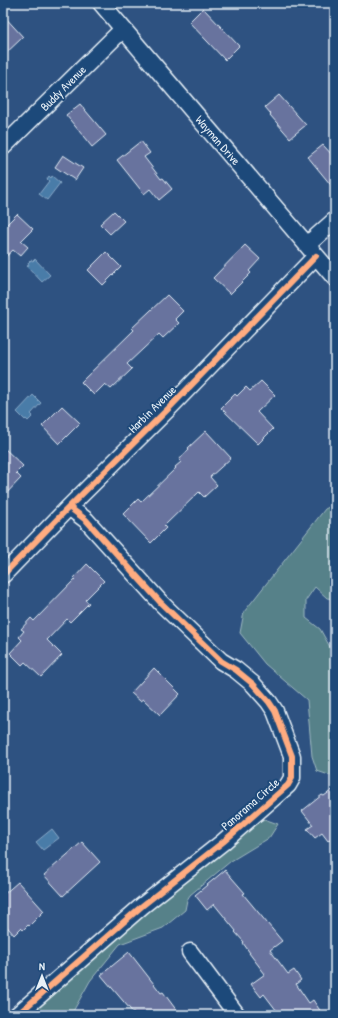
<svg xmlns="http://www.w3.org/2000/svg" width="338" height="1018" viewBox="0 0 338 1018" font-family="'Patrick Hand',sans-serif">
<rect width="100%" height="100%" fill="#2e5281"/>
<filter id="ink" filterUnits="userSpaceOnUse"><feTurbulence type="fractalNoise" baseFrequency=".025" numOctaves="2"/><feDisplacementMap in="SourceGraphic" scale="8" xChannelSelector="R" yChannelSelector="G"/><feConvolveMatrix kernelMatrix="1 2 1 2 8 2 1 2 1" color-interpolation-filters="sRGB"/></filter>
<g filter="url(#ink)">
<path fill="#568189" stroke="#9fb9c0" d="M335,504V599L327,598L315,587L306,600V618L320,629L335,656V777L317,771L312,756L307,700L265,664L240,633L244,612L325,509Z
M264,819L278,824L269,838L231,861L190,895L187,900L185,910L163,928L120,944L90,981L71,1015H29L100,949L156,905L214,857Z"/>
<path fill="#4a7ba8" stroke="#89aac8" d="M49,176L51,178L52,176L60,183L47,200L39,194L49,181L47,179Z
M35,259L50,275L42,282L27,266L29,265L28,263L31,260L33,261Z
M33,395L41,403L31,414L33,416L28,421L26,419L25,420L17,412Z
M52,829L59,838L43,850L36,842Z"/>
<path fill="#68739e" stroke="#e8f1f8" d="M203,8L239,46L225,60L189,22Z
M3,15L23,37L3,56Z
M279,95L306,125L290,138L270,115L271,114L265,107Z
M80,104L106,135L92,147L66,115Z
M141,141L150,153L144,157L161,179L163,178L172,189L159,200L150,189L144,194L117,160Z
M323,145L335,158V190L308,157Z
M63,155L83,168L75,180L55,167Z
M114,211L124,221L110,234L100,224Z
M17,214L33,229L21,241L28,247L20,256L13,250L3,259V228Z
M245,245L260,259L249,271L251,273L230,294L213,278Z
M106,252L121,267L103,285L88,270Z
M167,295L183,311L175,319L179,323L163,338L159,334L127,364L132,369L111,389L105,384L94,395L81,382L134,330L132,328Z
M261,381L275,395L257,412L273,429L258,444L221,408L235,394L237,396L246,387L250,391Z
M62,406L80,423L59,444L42,426Z
M206,431L231,458L210,477L217,485L204,497L199,492L164,526L166,528L151,543L123,514L138,499L141,502L176,468L175,467L181,462L179,460L189,449L188,448Z
M3,447L23,466L16,473L21,478L3,497Z
M87,564L104,581L85,600L89,603L70,622L67,619L47,640L62,655L41,677L25,662L22,665L10,653L22,640L19,637L24,631L21,629L31,618L34,621L75,579L74,578Z
M154,668L180,694L160,715L143,699L140,701L131,693Z
M335,788V835L328,841L322,833L315,838L307,829L313,825L302,811L322,795L324,796Z
M82,842L100,862L63,896L44,875Z
M225,870L245,893L243,894L282,941L270,950L288,974L294,970L301,980L296,984L309,1003L313,1000L323,1015H280L264,994L261,997L251,984L265,974L249,953H250L243,943L244,942L235,932L236,931L214,904L207,910L195,895Z
M18,882L44,911L29,926L28,925L23,930L21,928L14,935L3,922V895Z
M129,952L161,993L163,992L180,1015H135L101,975Z"/>
<g fill="none" stroke-linecap="round" stroke-linejoin="round">
<g stroke="#e8f1f8" stroke-width="19">
<path id="minor" d="M101,3L335,278
M3,147L123,29
M307,245L335,220
M3,575L69,507L170,407L316,256
M190,952L237,1015
M17,1015L142,906L223,842L288,785L292,778V756L275,711L269,702L253,684L236,670L221,661L161,603L86,520L69,507"/>
</g>
<use href="#minor" stroke="#1f4a7a" stroke-width="16"/>
<g stroke="#1f4a7a" stroke-width="8">
<path id="cycleway" d="M3,575L69,507L170,407L316,256
M17,1015L142,906L223,842L288,785L292,778V756L275,711L269,702L253,684L236,670L221,661L161,603L86,520L69,507"/>
</g>
<use href="#cycleway" stroke="#ffac80" stroke-width="6"/>
</g>
</g>
<g text-anchor="middle" dominant-baseline="central" stroke-width="4" stroke-linejoin="round" paint-order="stroke">
<g font-size="12" fill="#e8f1f8" stroke="#1f4a7a">
<text transform="translate(63 88) rotate(-45)">Buddy Avenue</text>
<text transform="translate(218 140) rotate(49)">Wayman Drive</text>
<text transform="translate(152 409) rotate(-45)">Harbin Avenue</text>
<text transform="translate(250 804) rotate(-41)">Panorama Circle</text>
</g>
</g>
<rect width="338" height="1018" fill="none" stroke="#1f4a7a" stroke-width="16"/>
<rect x="8" y="8" width="322" height="1002" fill="none" stroke="#e8f1f8" stroke-width="1.5" filter="url(#ink)"/>
<g transform="translate(42 976)" stroke="#1f4a7a" stroke-width="3" paint-order="stroke">
<path d="M0-3L7 15L0 10L-7 15Z" fill="#e8f1f8"/>
<text y="-6" font-size="11" font-weight="bold" text-anchor="middle" fill="#e8f1f8">N</text>
</g>
</svg>
